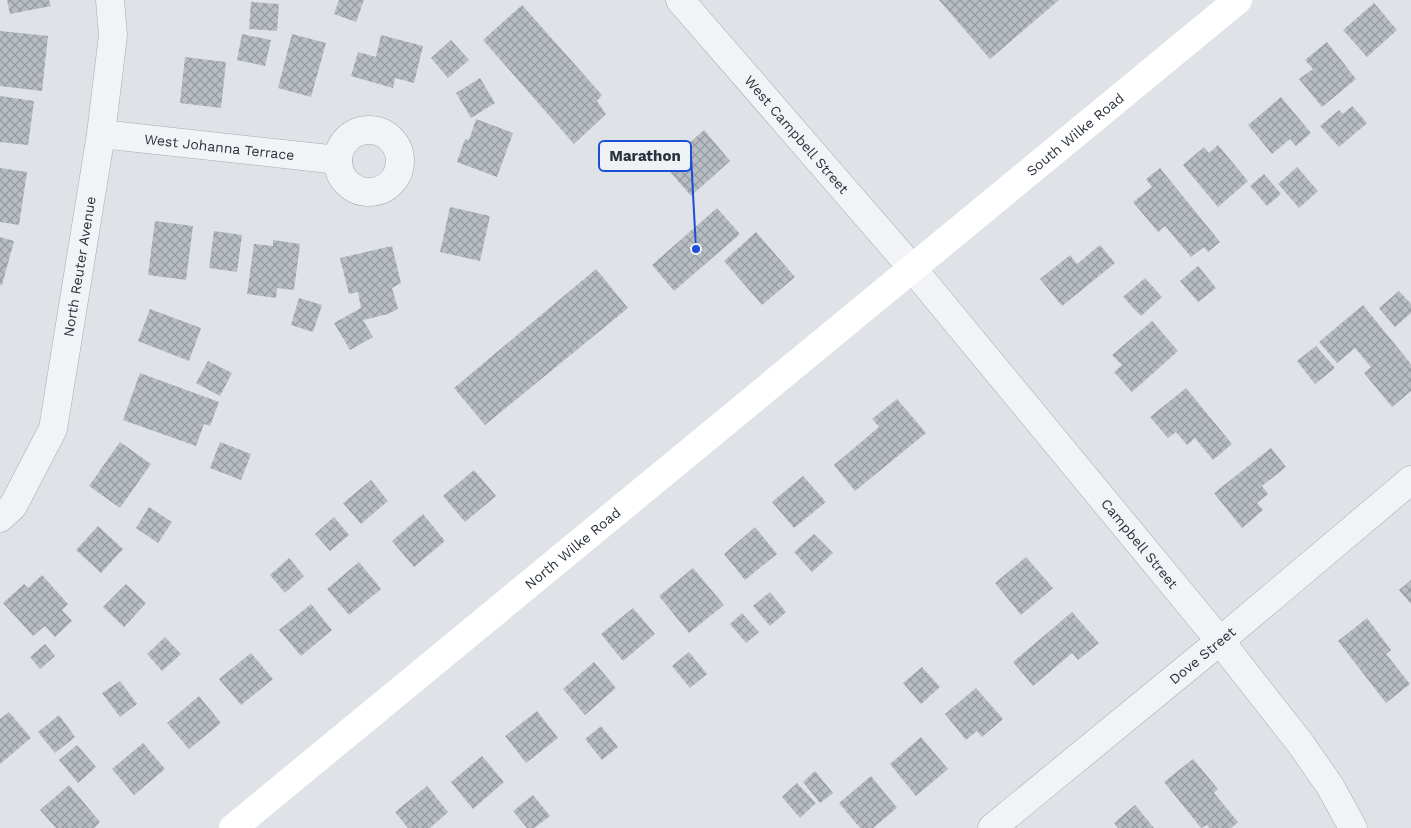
<svg xmlns="http://www.w3.org/2000/svg" width="1411" height="828" viewBox="0 0 1411 828" font-family="'Work Sans',sans-serif">
<defs>
<pattern id="building-cross-hatch" width="8" height="8" patternUnits="userSpaceOnUse" patternTransform="scale(1.25)"><rect width="8" height="8" fill="#b7bdc3"/><path d="M0 0l8 8M0 8l8-8" fill="none" stroke="#959aa0"/></pattern>
</defs>
<rect width="100%" height="100%" fill="#dfe3e7"/>
<path fill="url(#building-cross-hatch)" d="M7,0H49L51,6L10,14Z
M339,0H364L356,22L334,14Z
M939,0H1059L990,59Z
M251,2L279,4L277,31L249,29Z
M1374,3L1397,30L1367,57L1343,30Z
M522,5L602,95L597,101L606,114L574,144L483,40Z
M0,31L48,36L42,91L0,86Z
M242,34L271,40L265,66L237,60Z
M292,34L326,43L311,97L278,88Z
M381,35L423,46L414,83L395,78L393,88L351,76L358,52L376,57Z
M451,40L469,60L448,78L431,58Z
M1327,42L1356,79L1322,107L1299,79L1313,69L1305,60Z
M185,57L226,62L221,108L180,103Z
M480,78L495,103L471,118L456,93Z
M0,96L34,101L28,145L0,142Z
M1281,97L1311,133L1296,146L1290,139L1272,154L1248,125Z
M1352,106L1367,123L1339,147L1320,126L1339,110L1343,114Z
M476,119L513,133L497,177L457,162L465,139L469,140Z
M704,130L730,161L691,196L664,165Z
M1218,145L1248,181L1218,207L1183,165L1204,147L1209,153Z
M1297,167L1318,191L1299,208L1278,184Z
M0,168L27,172L19,225L0,222Z
M1160,168L1220,242L1208,252L1204,247L1191,257L1165,226L1158,232L1133,202L1152,187L1146,179Z
M1264,174L1281,194L1267,206L1250,186Z
M450,207L490,216L480,261L440,252Z
M717,208L740,234L674,291L652,265Z
M155,221L193,226L186,280L148,275Z
M214,231L242,235L237,272L209,268Z
M756,232L795,277L762,305L724,261Z
M0,237L14,241L2,285H0Z
M273,240L300,244L294,290L277,288L276,298L247,294L254,244L273,246Z
M1100,245L1115,263L1062,306L1040,279L1070,255L1077,264Z
M392,246L401,283L392,288L398,309L388,314L363,320L373,337L350,350L334,323L361,308L358,292L349,294L340,258Z
M1198,266L1216,288L1198,302L1180,281Z
M596,269L628,308L485,425L454,388Z
M1145,278L1162,297L1141,316L1123,297Z
M1399,291L1411,304V313L1395,327L1379,308Z
M299,298L322,305L313,332L291,325Z
M1363,305L1411,364V391L1392,407L1364,373L1371,367L1355,348L1337,363L1319,342Z
M150,309L201,328L189,361L138,341Z
M1152,321L1178,351L1132,392L1114,372L1122,365L1112,355Z
M1316,346L1335,368L1315,384L1297,361Z
M208,361L232,373L220,396L196,383Z
M140,373L219,402L210,426L204,424L196,446L123,420Z
M1186,388L1232,444L1213,460L1195,438L1187,445L1176,432L1168,438L1150,417Z
M897,399L926,433L855,491L834,465L879,427L872,419Z
M120,442L151,464L120,508L89,486Z
M220,442L251,454L241,480L210,468Z
M1271,448L1286,467L1262,486L1268,494L1257,503L1263,510L1242,528L1214,493Z
M474,470L496,496L465,522L443,496Z
M803,476L826,502L794,528L772,502Z
M371,480L388,501L361,524L343,503Z
M149,507L172,522L158,543L136,528Z
M423,514L445,541L414,567L392,541Z
M334,517L349,535L330,551L315,534Z
M98,526L123,549L101,573L76,550Z
M755,527L777,554L745,580L724,554Z
M814,534L833,553L812,572L794,552Z
M1026,557L1053,588L1021,615L995,583Z
M289,558L304,576L285,593L270,575Z
M359,562L381,589L349,615L327,589Z
M693,568L724,605L689,633L659,596Z
M42,575L68,604L62,610L72,621L55,637L45,626L33,636L3,603L24,584L28,588Z
M1411,580V604L1399,590Z
M126,584L146,603L124,627L103,607Z
M770,592L786,612L770,626L753,606Z
M311,604L332,630L301,656L279,630Z
M633,608L655,634L623,661L601,634Z
M1072,612L1099,643L1078,660L1072,653L1033,686L1013,662Z
M742,613L759,632L746,643L730,624Z
M1367,618L1391,650L1386,654L1410,684L1386,703L1338,641Z
M165,637L181,654L162,671L147,654Z
M45,644L55,656L40,669L30,657Z
M689,652L707,674L690,688L672,666Z
M251,653L273,679L241,705L219,679Z
M594,662L616,688L585,715L563,689Z
M922,667L940,687L921,704L903,683Z
M120,681L137,704L120,717L102,693Z
M976,688L1003,719L982,737L977,731L966,740L945,714Z
M199,696L221,723L189,749L167,723Z
M537,711L558,738L526,763L505,736Z
M9,712L31,738L0,764V719Z
M59,715L75,737L55,753L38,732Z
M601,726L618,747L602,760L585,739Z
M921,737L948,769L916,796L890,764Z
M143,743L165,769L134,795L112,769Z
M77,745L96,767L78,783L59,760Z
M482,756L504,782L473,809L451,782Z
M1193,759L1218,789L1214,793L1238,822L1231,828H1209L1207,825L1201,828L1164,782Z
M815,771L833,793L820,803L803,782Z
M871,776L897,808L873,828H860L839,803Z
M797,783L816,803L800,818L782,797Z
M69,785L100,822L94,828H56L40,810Z
M427,786L448,812L430,828H408L395,812Z
M533,795L550,816L534,828H527L513,811Z
M1135,805L1154,828H1118L1114,823Z"/>
<g fill="none" stroke-linecap="round" stroke-linejoin="round">
<g stroke="#a5aab1" stroke-width="29">
<g id="street">
<path id="s1" d="M680,0L913,269L1220,641L1300,743L1330,786L1353,828"/>
<circle cx="369" cy="161" r="31"/>
<path id="s2" d="M101,134L338,160"/>
<path id="s3" d="M0,518L13,506L53,429L101,134L113,35L110,0"/>
<path id="s4" d="M992,828L1220,641L1411,480"/>
</g>
</g>
<use href="#street" stroke="#f2f3f6" stroke-width="28"/>
<path stroke="#fff" stroke-width="28" id="s5" d="M233,828L1238,0"/>
</g>
<g text-anchor="middle" dominant-baseline="central" stroke-width="4.5" stroke-linejoin="round" paint-order="stroke">
<g font-size="14" fill="#2a323d" stroke="#eff2f5">
<text stroke="none"><textPath href="#s1" startOffset="178">West Campbell Street</textPath></text>
<text stroke="none"><textPath href="#s5" startOffset="1091">South Wilke Road</textPath></text>
<text stroke="none"><textPath href="#s2" startOffset="119">West Johanna Terrace</textPath></text>
<text stroke="none"><textPath href="#s3" startOffset="269">North Reuter Avenue</textPath></text>
<text stroke="none"><textPath href="#s1" startOffset="712">Campbell Street</textPath></text>
<text stroke="none"><textPath href="#s5" startOffset="440">North Wilke Road</textPath></text>
<text stroke="none"><textPath href="#s4" startOffset="272">Dove Street</textPath></text>
</g>
</g>
<path fill="none" stroke="#1d4ed8" stroke-width="2" d="M696 249L691 156"/>
<circle fill="#1d4ed8" stroke="#eff2f5" stroke-width="2" cx="696" cy="249" r="5"/>
<rect fill="#eff2f5" stroke="#1d4ed8" stroke-width="2" x="599" y="141" width="92" height="30" rx="5"/>
<g font-size="15" text-anchor="middle" font-weight="bold" fill="#2a323d">
<text x="645" y="161">Marathon</text>
</g>
</svg>
